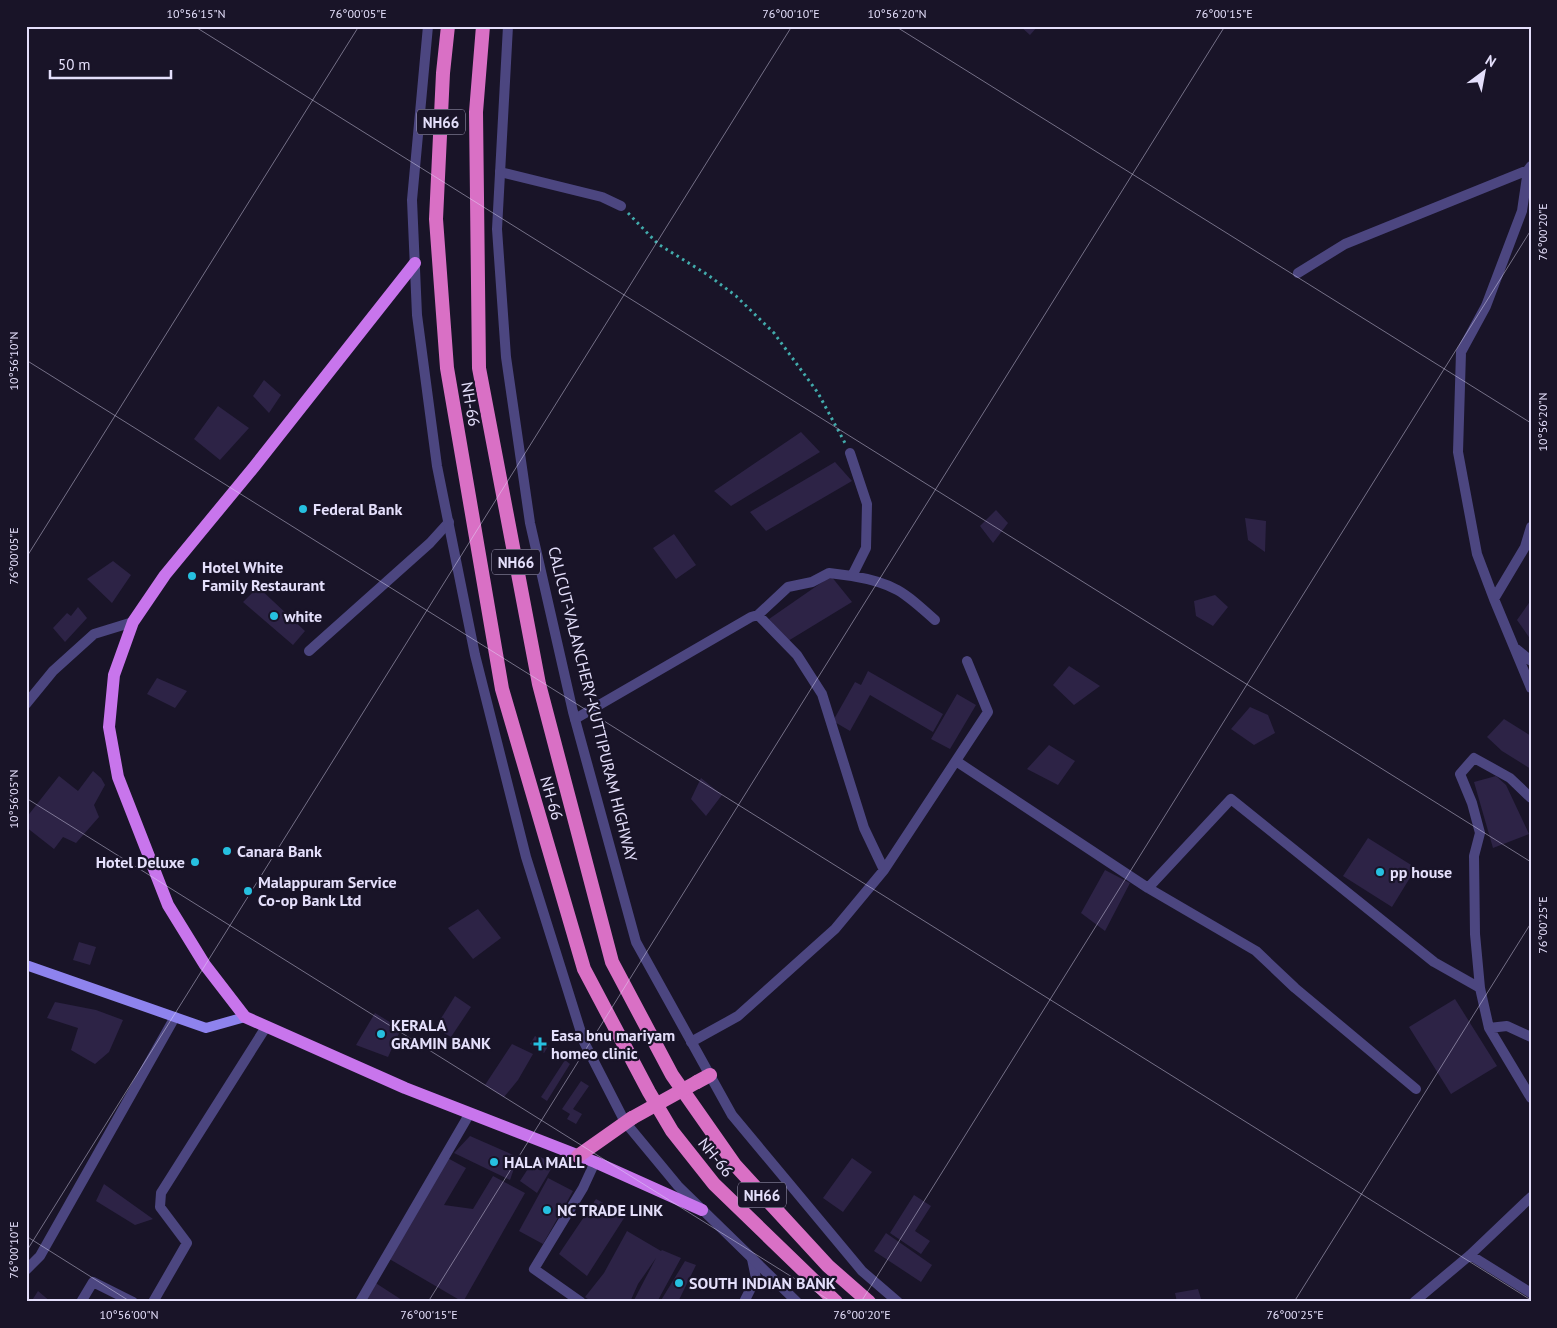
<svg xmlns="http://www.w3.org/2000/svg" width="1557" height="1328" viewBox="0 0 1557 1328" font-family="'PT Sans',sans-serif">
<rect width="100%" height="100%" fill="#191428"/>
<path fill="#2d2346" d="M1020,26H1038L1030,35Z
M264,380L281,395L269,413L253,396Z
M218,406L249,428L220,460L194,439Z
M801,432L820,452L731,506L714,491Z
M835,462L852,481L766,531L750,512Z
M996,510L1008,523L993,543L980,526Z
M1245,518L1266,521L1265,552L1248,540Z
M674,534L696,565L676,579L653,548Z
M113,561L131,575L112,603L87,579Z
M831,576L852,602L788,641L769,619Z
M258,587L305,631L293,645L243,602Z
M1215,595L1228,607L1213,626L1196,616L1194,601Z
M1531,600V640L1517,620Z
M78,607L87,618L65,642L53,628L67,613L71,616Z
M1069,666L1100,686L1074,705L1053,685Z
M868,671L943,714L933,732L870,695L850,731L833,721L855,682L861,685Z
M157,678L187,691L175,708L147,694Z
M957,694L976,705L950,749L931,739Z
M1250,707L1268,715L1275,733L1254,745L1231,729Z
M1504,719L1531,736V769L1502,751L1487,737Z
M1049,745L1075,761L1058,785L1027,769Z
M93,771L101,778L105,785L94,805L99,817L76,843L63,837L54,849L26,827V818L59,776L78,791Z
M1496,776L1506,785L1529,834L1493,848L1474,782Z
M701,778L722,795L706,816L691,799Z
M1368,838L1416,868L1392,907L1343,876Z
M1105,870L1130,883L1105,931L1081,913Z
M478,909L501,938L473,959L448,928Z
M79,942L96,947L90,965L73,960Z
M455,996L471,1007L451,1037L435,1028Z
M1455,999L1497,1066L1451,1094L1409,1027Z
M55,1002L96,1010L123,1020L109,1052L95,1064L71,1050L78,1028L47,1018Z
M375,1013L401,1029L388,1057L356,1045Z
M535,1036L549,1045L544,1053L530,1044Z
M512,1044L533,1054L518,1080L504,1097L485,1085Z
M565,1060L570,1064L547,1101L541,1097Z
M581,1081L589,1086L573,1109L582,1114L576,1124L567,1119L570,1114L562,1109Z
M470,1136L518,1157L510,1180L454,1153Z
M442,1155L466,1168L444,1205L473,1209L493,1176L525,1193L463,1302L386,1257Z
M537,1155L554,1164L537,1193L520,1181Z
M852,1158L872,1172L843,1212L823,1198Z
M548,1178L573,1191L543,1244L519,1231Z
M104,1184L153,1219L135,1225L96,1201Z
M914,1195L931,1206L915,1231L930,1241L921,1254L890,1233Z
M596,1199L626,1215L587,1276L559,1254Z
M627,1231L661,1251L662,1250L681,1258L657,1302H633L656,1258L638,1284L630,1302H592L585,1297L604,1273Z
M886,1233L932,1265L921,1282L874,1251Z
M685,1261L696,1265L678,1302H660Z
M371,1280L405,1302H358Z
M1198,1289L1202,1302H1177L1175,1293Z
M38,1291L51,1302H31Z"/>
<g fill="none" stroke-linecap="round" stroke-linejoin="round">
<path stroke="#42abac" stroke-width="3" stroke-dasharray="2.5 4" stroke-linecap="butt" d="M628,213L658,244L708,275L736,296L774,333L818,393L845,443"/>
<path stroke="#4c4680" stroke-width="10" d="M500,172L602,197L621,206
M1298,273L1345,244L1528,170
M1531,527L1525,547L1494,599L1531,688
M852,576C894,583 904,592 935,620
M1494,599L1477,554L1458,452L1461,352L1486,306L1522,211L1528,170L1531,166
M758,615L788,587L812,582L829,573L852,576L866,548L867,504L850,453
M1514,647L1531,661
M309,651L430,543L449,522
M26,704L53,671L94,634L133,622
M575,719L751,617L758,615L797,655L822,694L864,828L884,870
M956,761L1148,888L1256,951L1295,988L1416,1089
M1531,798L1510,778L1474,758L1460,774L1472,803L1480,833L1474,856L1475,934L1480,988L1489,1028L1531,1098
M1148,888L1231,799L1434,962L1480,988
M1489,1028L1507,1026L1531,1037
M691,1042L738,1016L835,929L884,870L988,712L967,661
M1470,1255L1531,1293
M26,1270L40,1256L175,1017
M81,1302L93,1282L133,1302
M153,1302L187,1243L160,1207L161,1193L266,1027
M360,1302L470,1113
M581,1302L534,1269L583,1188L595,1162
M744,1302L756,1278L752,1259
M1414,1302L1470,1255L1531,1197"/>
<path stroke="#4c4680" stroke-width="10" d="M428,26L412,200L417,315L437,466L475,655L526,857L584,1042L625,1122L678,1186L797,1302
M508,26L497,229L506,357L530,523L573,712L636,942L732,1115L862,1271L898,1302"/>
<path stroke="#8e83ee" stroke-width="10" d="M26,965L206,1028L245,1017"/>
<path stroke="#c875ec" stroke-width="12" d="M415,263L254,467L165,575L133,622L114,675L109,727L118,777L168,905L205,965L245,1017L405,1088L595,1162L702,1210"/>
<path stroke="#d970c5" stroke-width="14" d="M448,26L443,73L436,219L447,368L502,689L584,969L649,1092L672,1131L714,1184L836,1302
M483,26L476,112L479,368L539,684L612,962L672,1075L735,1165L828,1266L869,1302
M697,1082L710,1075
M578,1156L632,1118"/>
<path stroke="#d970c5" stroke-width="14" d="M632,1118L697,1082"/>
</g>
<path fill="none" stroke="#e4dffb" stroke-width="1" stroke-opacity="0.45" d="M194,26L1531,862M895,26L1531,423M26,360L1531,1300M26,558L359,26M26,798L832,1302M26,1236L131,1302M26,1252L792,26M428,1302L1225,26M861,1302L1531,230M1294,1302L1531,923"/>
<g fill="#26c0e0" stroke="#191428" stroke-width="2">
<circle cx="303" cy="509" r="5"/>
<circle cx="192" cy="576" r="5"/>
<circle cx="274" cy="616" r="5"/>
<circle cx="227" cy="851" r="5"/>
<circle cx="195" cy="862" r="5"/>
<circle cx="1380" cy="872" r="5"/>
<circle cx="248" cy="891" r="5"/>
<circle cx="381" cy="1034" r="5"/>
<path d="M537.5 1036.5h5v5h5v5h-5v5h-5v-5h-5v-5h5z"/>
<circle cx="494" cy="1162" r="5"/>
<circle cx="547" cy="1210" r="5"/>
<circle cx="679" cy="1283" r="5"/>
</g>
<g text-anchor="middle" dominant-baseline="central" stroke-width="4.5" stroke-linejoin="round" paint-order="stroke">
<g fill="#191428" stroke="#a7a2bc" stroke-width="1">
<rect x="417" y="109.5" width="48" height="25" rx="4"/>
<rect x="492" y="549.5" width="48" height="25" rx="4"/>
<rect x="738" y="1182.5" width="48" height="25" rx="4"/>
</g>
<g font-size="15" font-weight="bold" fill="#e4dffb">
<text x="441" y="122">NH66</text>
<text x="516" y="562">NH66</text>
<text x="762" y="1195">NH66</text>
</g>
<g font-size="16" fill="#e4dffb" stroke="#191428">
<text transform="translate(471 404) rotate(80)">NH-66</text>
<text transform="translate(593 704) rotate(76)">CALICUT-VALANCHERY-KUTTIPURAM HIGHWAY</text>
<text transform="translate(552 798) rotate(74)">NH-66</text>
<text transform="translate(716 1157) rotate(51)">NH-66</text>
</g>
<g font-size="16" font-weight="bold" fill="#e4dffb" stroke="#191428" text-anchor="start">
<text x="313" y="509">Federal Bank</text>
<text x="202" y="567">Hotel White<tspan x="202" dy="18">Family Restaurant</tspan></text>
<text x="284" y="616">white</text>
<text x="237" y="851">Canara Bank</text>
<text x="185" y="862" text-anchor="end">Hotel Deluxe</text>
<text x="1390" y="872">pp house</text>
<text x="258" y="882">Malappuram Service<tspan x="258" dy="18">Co-op Bank Ltd</tspan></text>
<text x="391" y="1025">KERALA<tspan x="391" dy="18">GRAMIN BANK</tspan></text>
<text x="551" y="1035">Easa bnu mariyam<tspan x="551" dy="18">homeo clinic</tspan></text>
<text x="504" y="1162">HALA MALL</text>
<text x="557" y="1210">NC TRADE LINK</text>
<text x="689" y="1283">SOUTH INDIAN BANK</text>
</g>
</g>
<rect width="1557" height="1328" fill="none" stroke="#191428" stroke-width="55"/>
<g transform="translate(1484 72) rotate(32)" stroke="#191428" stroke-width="4" paint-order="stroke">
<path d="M0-4L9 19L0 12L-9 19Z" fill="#e4dffb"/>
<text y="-8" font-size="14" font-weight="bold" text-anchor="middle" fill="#e4dffb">N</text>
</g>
<path d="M50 70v8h121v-8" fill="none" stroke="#e4dffb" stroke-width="2.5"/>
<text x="58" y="70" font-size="15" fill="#e4dffb" stroke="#191428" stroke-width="4" paint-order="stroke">50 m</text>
<rect x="28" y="28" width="1502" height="1272" fill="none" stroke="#e4dffb" stroke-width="2"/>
<g font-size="12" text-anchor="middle" fill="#e4dffb">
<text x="196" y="18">10°56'15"N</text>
<text x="358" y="18">76°00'05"E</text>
<text x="791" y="18">76°00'10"E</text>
<text x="897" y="18">10°56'20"N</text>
<text x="1224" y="18">76°00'15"E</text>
<text transform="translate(1543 232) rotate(-90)" y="4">76°00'20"E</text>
<text transform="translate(14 361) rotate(-90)" y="4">10°56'10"N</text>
<text transform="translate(1543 422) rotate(-90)" y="4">10°56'20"N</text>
<text transform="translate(14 556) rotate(-90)" y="4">76°00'05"E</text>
<text transform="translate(14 799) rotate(-90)" y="4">10°56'05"N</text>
<text transform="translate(1543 925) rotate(-90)" y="4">76°00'25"E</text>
<text transform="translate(14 1250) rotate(-90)" y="4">76°00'10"E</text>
<text x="129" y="1319">10°56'00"N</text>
<text x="429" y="1319">76°00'15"E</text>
<text x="862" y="1319">76°00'20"E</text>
<text x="1295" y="1319">76°00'25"E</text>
</g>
</svg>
